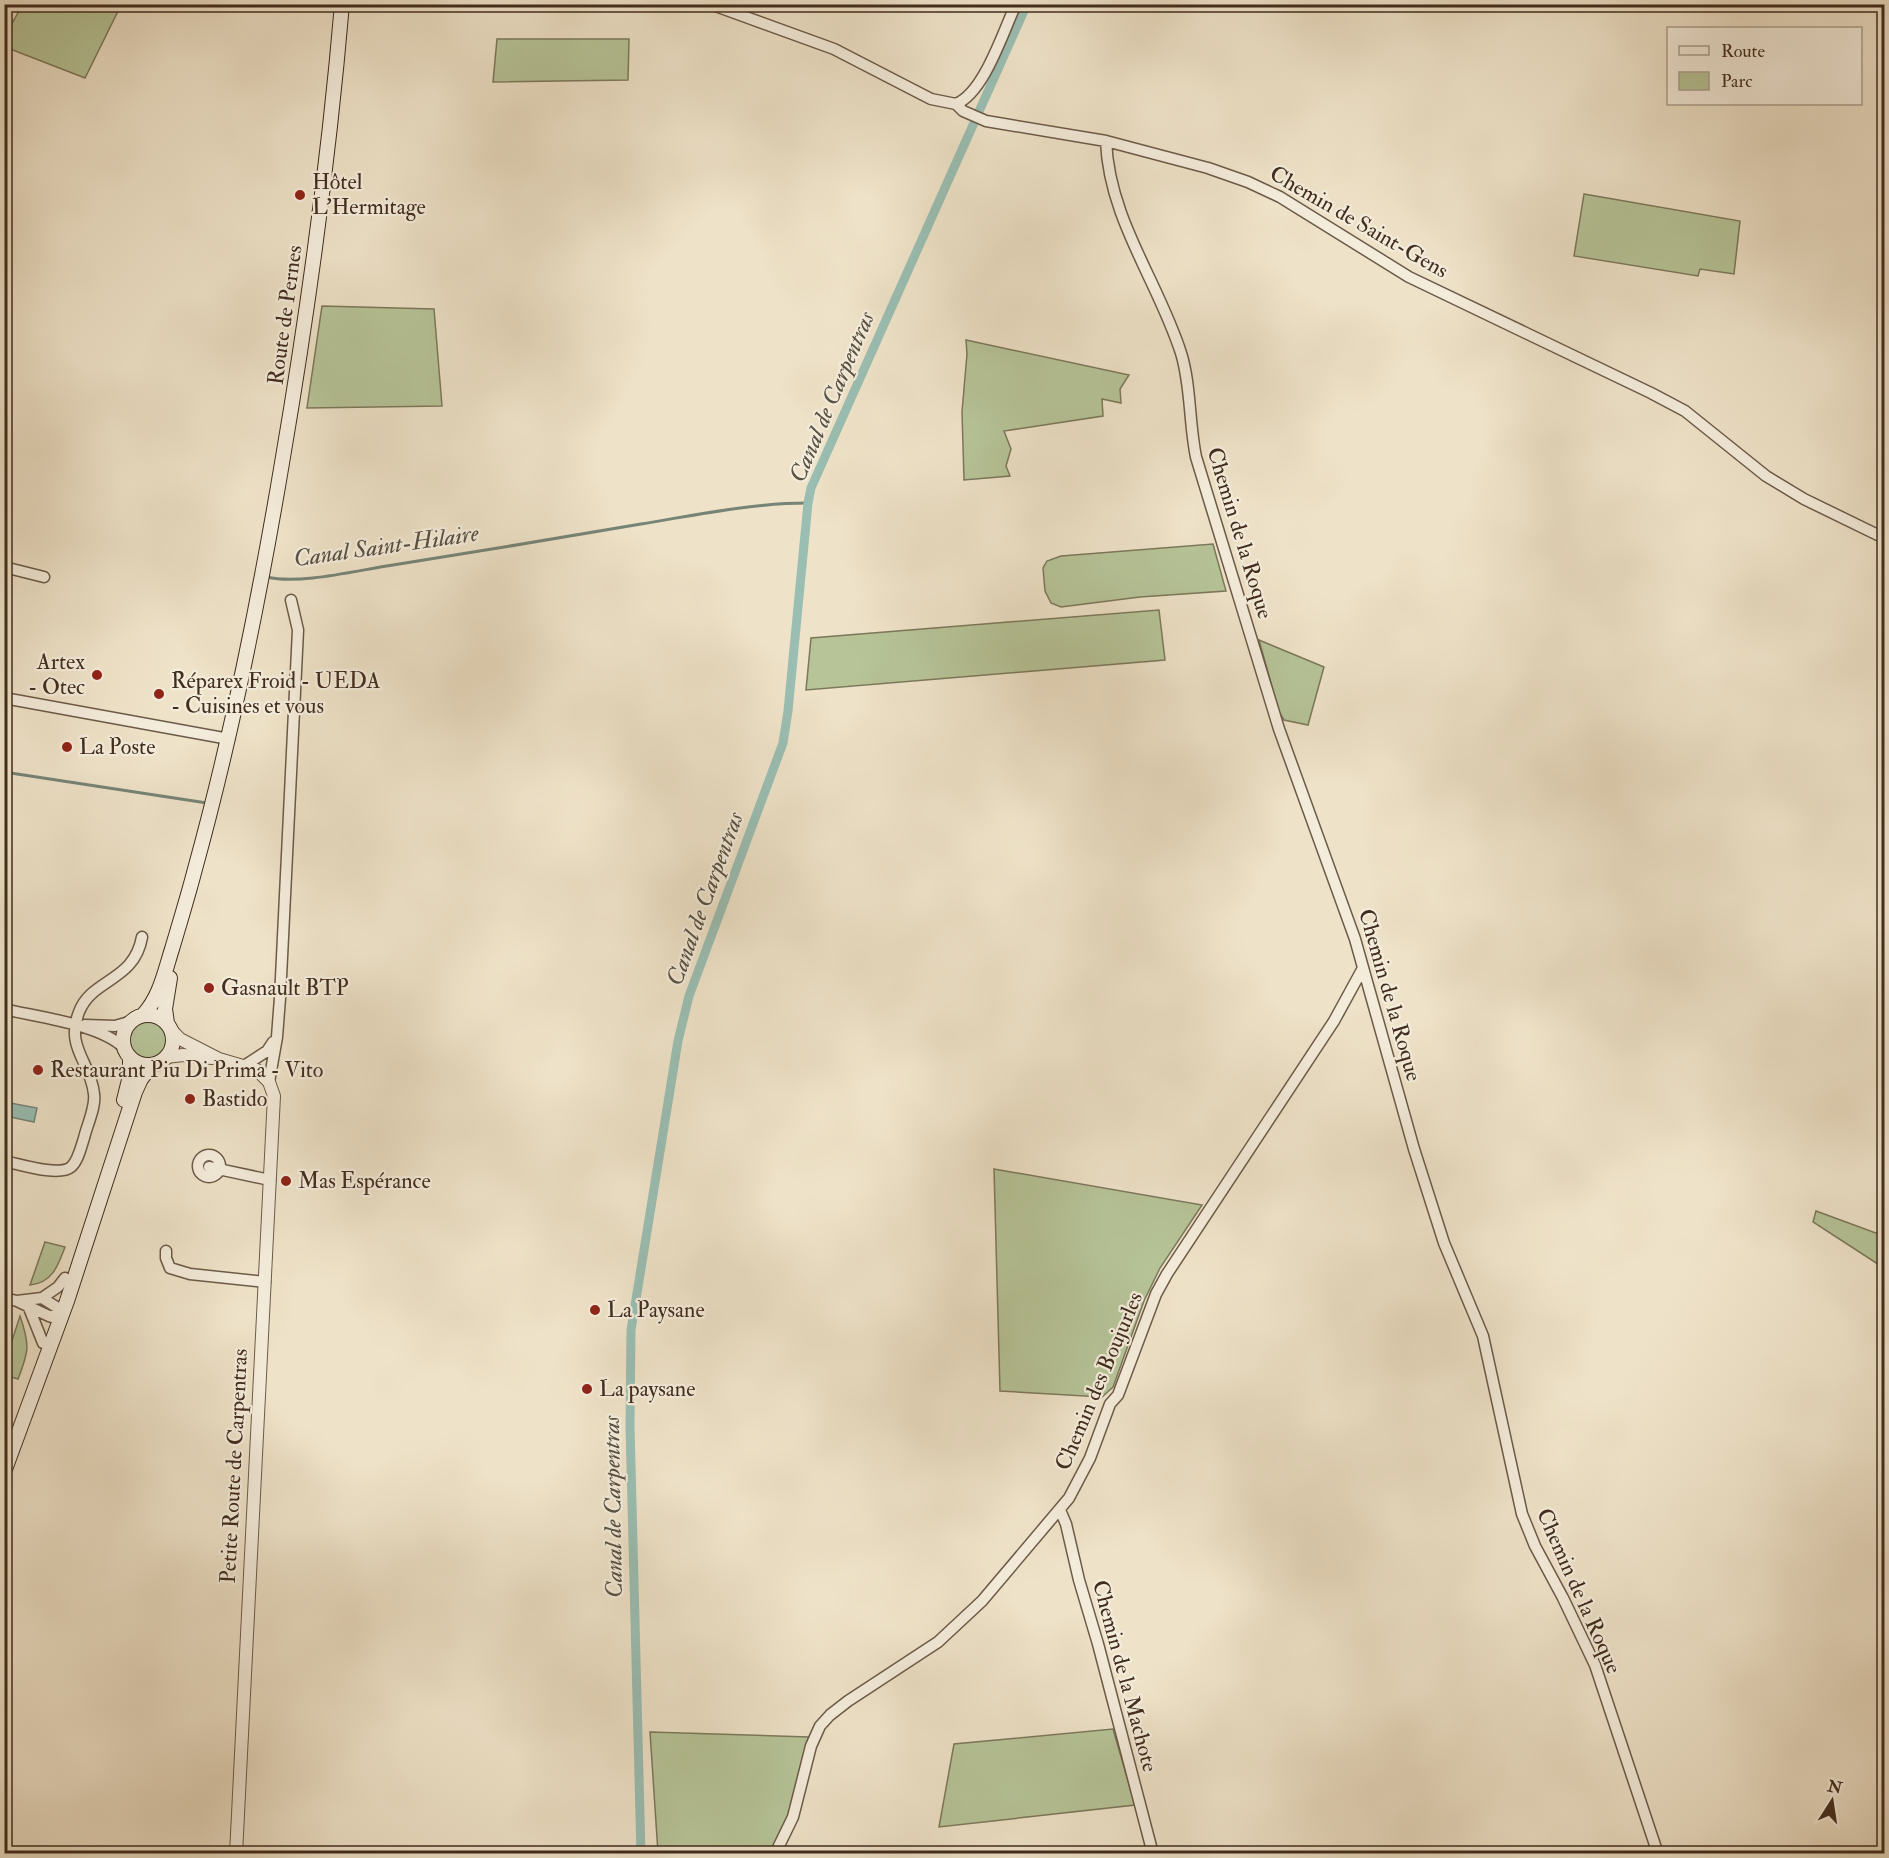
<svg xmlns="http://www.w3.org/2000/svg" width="1889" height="1858" viewBox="0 0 1889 1858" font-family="'IM FELL Double Pica',serif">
<rect width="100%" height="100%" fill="#eee2c8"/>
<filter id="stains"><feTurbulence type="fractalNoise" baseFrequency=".00333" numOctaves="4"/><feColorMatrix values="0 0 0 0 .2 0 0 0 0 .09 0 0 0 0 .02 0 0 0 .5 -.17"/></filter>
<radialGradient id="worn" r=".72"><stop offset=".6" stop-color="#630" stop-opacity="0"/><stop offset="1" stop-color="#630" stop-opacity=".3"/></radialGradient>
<path fill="#b6c498" stroke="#7c785b" stroke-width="1.5" d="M23,4H121V5L85,78L5,47V36Z
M497,39H629L628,80L493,82Z
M1584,194L1740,221L1734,274L1700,269L1698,276L1574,256Z
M322,306L434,309L442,406L307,408Z
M966,340L1129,375L1120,389L1121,403L1102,399L1103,416L1004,431L1011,449L1006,466L1010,476L964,480L962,412L967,354Z
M1213,544L1226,591L1140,597L1061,607L1051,603L1045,591L1043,568L1047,561L1061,556Z
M1159,610L1165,660L806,690L811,638Z
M1259,640L1324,667L1308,725L1284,720L1279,712Z
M129 1039a19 19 0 1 1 38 0a19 19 0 1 1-38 0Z
M994,1169L1202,1205L1160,1268L1144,1301L1113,1387L1102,1397L1000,1391Z
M1816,1211L1884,1236V1268L1813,1222Z
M45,1242L65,1247C58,1266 52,1283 30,1285Z
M20,1316C30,1345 29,1351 18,1379L5,1375V1362Z
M1113,1729L1135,1805L939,1827L954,1744Z
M650,1732L809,1737L795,1797L784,1829L770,1853H658Z"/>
<path fill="#9abeb2" stroke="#768477" stroke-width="1.5" d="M5,1102L37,1108L34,1122L5,1116Z"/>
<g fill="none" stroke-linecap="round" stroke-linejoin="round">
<path stroke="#768477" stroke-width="3" d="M267,577C300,585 358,570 393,565C476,552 558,538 641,524C696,515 752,503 808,503
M4,772L207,803"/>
<path stroke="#9abeb2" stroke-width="9" d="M641,1854L630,1426L631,1330L678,1041L689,996L783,743L788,711L808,503L811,488L1027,4"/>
<g stroke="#6c5a48" stroke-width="13">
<path id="minor" d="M710,4L834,49L931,99L956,104L963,111L986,121L1106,141L1208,168L1248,182L1280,197L1409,277L1651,393L1685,411L1766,476L1804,499L1884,538
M956,104C984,93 1003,32 1016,4
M1106,141C1109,219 1158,281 1181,353C1191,385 1189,423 1196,457L1279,729L1355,939L1414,1149L1444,1243L1483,1336L1522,1514L1535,1546L1563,1598L1595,1665L1658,1854
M4,567L44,577
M4,698L229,739
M4,1009C37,1017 99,1024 123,1047
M85,1025L115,1026L129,1022
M244,1066L267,1051L273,1042
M269,1082L277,1037L280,998L298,630L291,600
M198 1166a11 11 0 1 1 22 0a11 11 0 1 1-22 0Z
M4,1161C19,1164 59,1177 71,1167C78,1161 81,1147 84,1138C87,1125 96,1107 94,1094C91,1062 65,1048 79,1012C92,978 134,982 142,937
M209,1167L270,1180
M166,1251V1258L170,1268L190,1274L265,1282
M4,1298L17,1301L49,1316L52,1317L61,1308
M42,1298L58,1287L65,1278
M17,1301L42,1298L58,1308L57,1321
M29,1308L43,1343
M1060,1510L1066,1524L1079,1580L1098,1644L1153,1854
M775,1854L793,1817L811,1746L820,1726L830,1715L848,1701L938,1642L982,1601L1069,1498L1090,1458L1110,1404L1118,1395L1156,1294L1167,1274L1334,1021L1363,968
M1883,1854L1884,1851"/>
</g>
<g stroke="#6c5a48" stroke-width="14">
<path id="tertiary" d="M172,1031L180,1039L219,1059L257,1070L269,1082L274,1096L236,1854
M166,1057L183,1055L212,1058"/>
</g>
<g stroke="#412d1e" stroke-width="16">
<path id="secondary" d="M123 1040a25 25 0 1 1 50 0a25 25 0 1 1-50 0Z
M143,1015C160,997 165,971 172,949C180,922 188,896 195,869C232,735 259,600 282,463C308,311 329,158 342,4
M167,1023L165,1009L170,978
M124,1100L130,1076V1058
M4,1472L67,1301L135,1092L141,1079L152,1065"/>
</g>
<use href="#minor" stroke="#f4ecdb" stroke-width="10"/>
<use href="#tertiary" stroke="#f4ecdb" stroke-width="12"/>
<use href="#secondary" stroke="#f4ecdb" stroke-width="14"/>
</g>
<g fill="#8f2418" stroke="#f4ecdb" stroke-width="2">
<circle cx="300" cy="195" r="6"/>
<circle cx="97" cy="675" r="6"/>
<circle cx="159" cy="694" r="6"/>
<circle cx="67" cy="747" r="6"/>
<circle cx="209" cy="988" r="6"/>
<circle cx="38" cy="1070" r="6"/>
<circle cx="190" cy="1099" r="6"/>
<circle cx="286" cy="1181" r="6"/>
<circle cx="595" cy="1310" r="6"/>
<circle cx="587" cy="1389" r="6"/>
</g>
<g text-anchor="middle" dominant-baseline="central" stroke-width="4.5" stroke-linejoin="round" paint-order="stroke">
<g font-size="22" fill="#412d1e" stroke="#f4ecdb" text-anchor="start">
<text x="312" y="182">Hôtel<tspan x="312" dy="25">L'Hermitage</tspan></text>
<text x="85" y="662" text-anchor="end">Artex<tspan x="85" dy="25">- Otec</tspan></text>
<text x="171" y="681">Réparex Froid - UEDA<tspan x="171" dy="25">- Cuisines et vous</tspan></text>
<text x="79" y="747">La Poste</text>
<text x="221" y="988">Gasnault BTP</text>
<text x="50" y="1070">Restaurant Piu Di Prima - Vito</text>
<text x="202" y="1099">Bastido</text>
<text x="298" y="1181">Mas Espérance</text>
<text x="607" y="1310">La Paysane</text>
<text x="599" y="1389">La paysane</text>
</g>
<g font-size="22" fill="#412d1e" stroke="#f4ecdb">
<text transform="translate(1359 222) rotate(30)">Chemin de Saint-Gens</text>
<text transform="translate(285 315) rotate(-82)">Route de Pernes</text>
<text transform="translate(1240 533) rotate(73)">Chemin de la Roque</text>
<text transform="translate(1390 995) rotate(74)">Chemin de la Roque</text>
<text transform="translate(1099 1381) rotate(-67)">Chemin des Boujurles</text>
<text transform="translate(234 1466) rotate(-87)">Petite Route de Carpentras</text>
<text transform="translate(1579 1591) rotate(66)">Chemin de la Roque</text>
<text transform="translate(1125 1676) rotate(75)">Chemin de la Machote</text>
</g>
<g font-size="24" font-style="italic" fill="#575143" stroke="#f4ecdb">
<text transform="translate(832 397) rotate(-67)">Canal de Carpentras</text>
<text transform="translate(386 546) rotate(-8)">Canal Saint-Hilaire</text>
<text transform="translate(705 899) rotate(-70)">Canal de Carpentras</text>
<text transform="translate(613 1507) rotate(-91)">Canal de Carpentras</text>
</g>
</g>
<rect width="1889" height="1858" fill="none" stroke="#eee2c8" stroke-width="24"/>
<rect x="6" y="6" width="1877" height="1846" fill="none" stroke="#412d1e" stroke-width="3"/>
<rect x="12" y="12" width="1865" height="1834" fill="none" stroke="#412d1e" stroke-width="1.5"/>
<rect x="1667" y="27" width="195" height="78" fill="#f4ecdb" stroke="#aca08f" stroke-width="1.5"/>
<rect x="1679" y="46" width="30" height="9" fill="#f4ecdb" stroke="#aca08f" stroke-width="1.5"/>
<text x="1721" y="57" font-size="18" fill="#412d1e">Route</text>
<rect x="1679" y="72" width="30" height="18" fill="#b6c498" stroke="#aca08f" stroke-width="1.5"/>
<text x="1721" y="87" font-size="18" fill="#412d1e">Parc</text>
<g transform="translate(1832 1801) rotate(12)" stroke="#f4ecdb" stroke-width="4.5" paint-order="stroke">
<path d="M0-4.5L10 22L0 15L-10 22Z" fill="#412d1e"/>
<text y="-9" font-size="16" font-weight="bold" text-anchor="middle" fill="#412d1e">N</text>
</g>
<rect width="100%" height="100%" filter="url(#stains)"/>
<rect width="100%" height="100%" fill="url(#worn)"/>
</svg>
